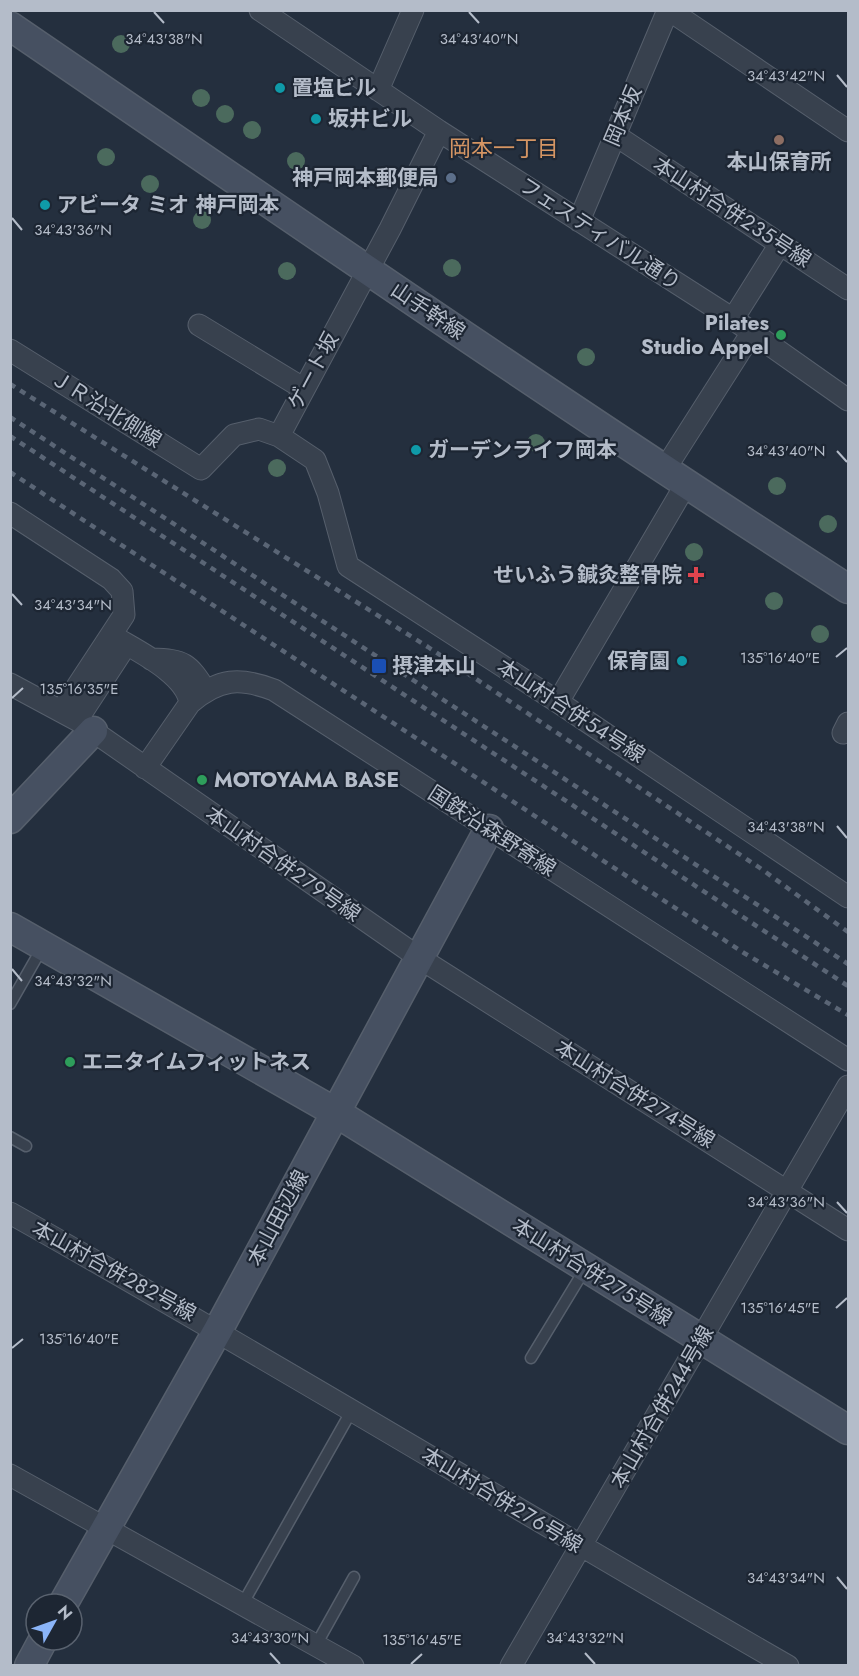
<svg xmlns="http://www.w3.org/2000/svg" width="859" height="1676" viewBox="0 0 859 1676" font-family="Jost,'Noto Sans JP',sans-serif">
<rect width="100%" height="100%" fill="#242f3e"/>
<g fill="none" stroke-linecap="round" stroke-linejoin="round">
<g stroke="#565f6c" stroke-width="13">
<path id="lane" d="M10,1004L42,948
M10,1137L26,1146
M531,1358L585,1269
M242,1605L352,1410
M316,1645L354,1577"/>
</g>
<g stroke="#565f6c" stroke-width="23">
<path id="street" d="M260,10L439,131L733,319L848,400
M669,10L848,131
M378,90L413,10
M615,135L848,289
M579,221L668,10
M733,319L780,244
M199,325L301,387
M10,350L201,469L234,435L259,429L279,436L315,460L328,493L348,566L558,702L848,897
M279,436L390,229L439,131
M665,469L751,334
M10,513L111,579L122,591L124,615L61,711
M111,635C135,650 186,673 190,703
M151,659C185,660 188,663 206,691
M10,684L77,720L421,959L848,1230
M558,702L686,484
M77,720L126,645
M843,733L848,723
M145,768L190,703C219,678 240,677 274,690L848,1060
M10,1213C272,1360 528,1517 788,1666
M10,1475L353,1666
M511,1666L848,1086"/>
</g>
<g stroke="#565f6c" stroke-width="31">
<path id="secondary" d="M10,26C288,216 565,407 848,589
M10,819L93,731
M10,927L335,1112L848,1430
M63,1604L218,1330L489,829
M29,1666L43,1640"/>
</g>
<use href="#lane" stroke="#38414e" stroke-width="10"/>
<use href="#street" stroke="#38414e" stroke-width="21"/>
<use href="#secondary" stroke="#465061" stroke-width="28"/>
<path stroke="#5a6575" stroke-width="4.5" stroke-dasharray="6 6" stroke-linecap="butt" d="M10,384L428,647L760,868L848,932
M10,417L848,964
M10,436L848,986
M10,472L744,953L848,1015"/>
</g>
<g fill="#4b6a5d">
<circle cx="121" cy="44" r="9"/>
<circle cx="201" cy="98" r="9"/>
<circle cx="225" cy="114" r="9"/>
<circle cx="252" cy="130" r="9"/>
<circle cx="106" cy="157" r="9"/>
<circle cx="296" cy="161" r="9"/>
<circle cx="150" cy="184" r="9"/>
<circle cx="202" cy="220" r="9"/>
<circle cx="452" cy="268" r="9"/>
<circle cx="287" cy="271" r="9"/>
<circle cx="586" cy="357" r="9"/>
<circle cx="536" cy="443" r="9"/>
<circle cx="277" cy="468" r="9"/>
<circle cx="777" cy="486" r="9"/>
<circle cx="828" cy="524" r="9"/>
<circle cx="694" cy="552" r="9"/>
<circle cx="774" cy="601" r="9"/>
<circle cx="820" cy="634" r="9"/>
</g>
<path fill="none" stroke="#b4bcc9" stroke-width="2" d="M154,12L164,23M469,12L479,23M837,75L847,87M12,218L22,230M837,451L847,462M12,594L22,605M836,657L847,648M12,698L23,688M837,826L847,838M12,969L22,981M837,1202L847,1213M836,1308L847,1298M12,1348L23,1339M837,1577L847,1589M270,1653L280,1664M585,1653L595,1664M411,1664L422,1654"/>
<g fill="#0f9aa8" stroke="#1d2633" stroke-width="2">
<circle cx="280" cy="88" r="6"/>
<circle cx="316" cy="119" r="6"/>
<circle cx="45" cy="205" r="6"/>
<circle cx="416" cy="450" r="6"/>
<circle cx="682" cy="661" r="6"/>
</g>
<circle fill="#8d6e63" stroke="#1d2633" stroke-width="2" cx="779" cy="140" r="6"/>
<circle fill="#5c6f8a" stroke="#1d2633" stroke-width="2" cx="451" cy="178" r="6"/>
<g fill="#2e9e5b" stroke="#1d2633" stroke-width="2">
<circle cx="781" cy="335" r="6"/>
<circle cx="202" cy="780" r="6"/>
<circle cx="70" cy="1062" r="6"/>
</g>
<path fill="#e0444e" stroke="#1d2633" stroke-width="2" d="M693 566h6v6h6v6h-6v6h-6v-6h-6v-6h6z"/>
<rect fill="#1a4fb4" stroke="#1d2633" stroke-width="2" x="371" y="658" width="16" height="16" rx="3"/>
<g text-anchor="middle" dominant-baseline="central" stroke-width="4.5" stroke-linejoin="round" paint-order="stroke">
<g font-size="21" font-weight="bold" fill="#b4bcc9" stroke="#1d2633" text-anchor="start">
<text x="292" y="88">置塩ビル</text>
<text x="328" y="119">坂井ビル</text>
<text x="779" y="162" text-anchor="middle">本山保育所</text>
<text x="439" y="178" text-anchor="end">神戸岡本郵便局</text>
<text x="57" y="205">アビータ ミオ 神戸岡本</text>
<text x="769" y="323" text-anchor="end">Pilates<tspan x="769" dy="24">Studio Appel</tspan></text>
<text x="428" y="450">ガーデンライフ岡本</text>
<text x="682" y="575" text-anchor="end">せいふう鍼灸整骨院</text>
<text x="670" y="661" text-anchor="end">保育園</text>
<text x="392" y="666">摂津本山</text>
<text x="214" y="780">MOTOYAMA BASE</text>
<text x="82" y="1062">エニタイムフィットネス</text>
</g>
<g font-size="21" fill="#b4bcc9" stroke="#1d2633">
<text transform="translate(623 116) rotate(-67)">岡本坂</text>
<text transform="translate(732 212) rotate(33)">本山村合併２３５号線</text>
<text transform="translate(600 234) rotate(33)">フェスティバル通り</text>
<text transform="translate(428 311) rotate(34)">山手幹線</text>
<text transform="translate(313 371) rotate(-62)">ゲート坂</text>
<text transform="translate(106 409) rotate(32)">ＪＲ沿北側線</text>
<text transform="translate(571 711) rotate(33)">本山村合併５４号線</text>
<text transform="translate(492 831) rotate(33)">国鉄沿森野寄線</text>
<text transform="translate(283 864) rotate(35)">本山村合併２７９号線</text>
<text transform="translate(635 1094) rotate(32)">本山村合併２７４号線</text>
<text transform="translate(278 1218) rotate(-62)">本山田辺線</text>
<text transform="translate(114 1271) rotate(29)">本山村合併２８２号線</text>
<text transform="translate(592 1272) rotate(32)">本山村合併２７５号線</text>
<text transform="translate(662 1407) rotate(-60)">本山村合併２４４号線</text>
<text transform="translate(502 1500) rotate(31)">本山村合併２７６号線</text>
</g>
<g font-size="22" fill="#d59563" stroke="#1d2633">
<text x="504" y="148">岡本一丁目</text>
</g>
</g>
<g font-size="15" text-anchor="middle" fill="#b4bcc9" stroke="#1d2633" stroke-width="4.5" stroke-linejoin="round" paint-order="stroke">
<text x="164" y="44">34°43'38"N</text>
<text x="479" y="44">34°43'40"N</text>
<text x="786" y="81">34°43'42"N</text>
<text x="73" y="235">34°43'36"N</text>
<text x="786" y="456">34°43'40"N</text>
<text x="73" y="610">34°43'34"N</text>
<text x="780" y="663">135°16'40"E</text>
<text x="79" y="694">135°16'35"E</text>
<text x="786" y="832">34°43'38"N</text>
<text x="73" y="986">34°43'32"N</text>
<text x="786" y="1207">34°43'36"N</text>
<text x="780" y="1313">135°16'45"E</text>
<text x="79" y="1344">135°16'40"E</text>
<text x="786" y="1583">34°43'34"N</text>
<text x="270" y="1643">34°43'30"N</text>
<text x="585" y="1643">34°43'32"N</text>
<text x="422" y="1645">135°16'45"E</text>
</g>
<rect width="859" height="1676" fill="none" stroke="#b4bcc9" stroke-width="24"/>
<g transform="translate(54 1622) rotate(50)"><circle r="28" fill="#1d2633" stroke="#59626f" stroke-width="1.5"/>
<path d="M0-4.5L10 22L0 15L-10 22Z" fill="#8ab4f8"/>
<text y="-9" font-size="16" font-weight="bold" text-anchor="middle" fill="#b4bcc9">N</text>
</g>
</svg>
